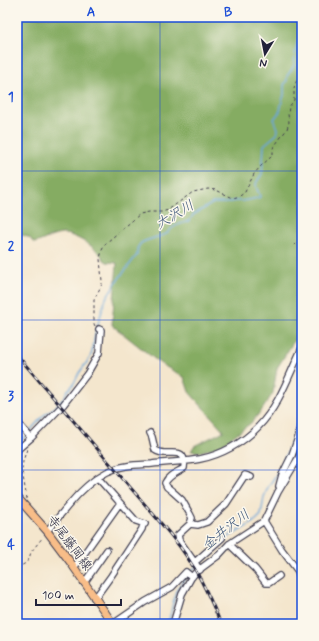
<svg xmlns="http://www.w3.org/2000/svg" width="319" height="641" viewBox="0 0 319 641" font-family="Mynerve,'Klee One',sans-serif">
<rect width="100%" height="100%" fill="#fbf7ec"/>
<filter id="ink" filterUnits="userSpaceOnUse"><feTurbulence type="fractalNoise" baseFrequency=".025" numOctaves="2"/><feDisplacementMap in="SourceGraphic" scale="8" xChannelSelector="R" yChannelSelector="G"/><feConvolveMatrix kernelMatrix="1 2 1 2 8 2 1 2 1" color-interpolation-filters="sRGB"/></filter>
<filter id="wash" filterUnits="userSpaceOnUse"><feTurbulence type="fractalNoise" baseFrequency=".012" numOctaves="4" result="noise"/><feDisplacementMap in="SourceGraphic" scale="16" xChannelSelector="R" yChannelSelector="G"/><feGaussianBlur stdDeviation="0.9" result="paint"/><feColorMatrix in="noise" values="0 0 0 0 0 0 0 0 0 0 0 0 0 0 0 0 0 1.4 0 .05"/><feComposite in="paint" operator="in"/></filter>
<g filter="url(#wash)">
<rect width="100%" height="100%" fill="#f4e6cd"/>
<path fill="#85ac62" stroke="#54674e" d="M17,17H302V312L294,341L277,368L273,393L262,410L251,423L220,446L200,452L191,451L194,446L224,431L189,392L184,377L161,364L112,325L117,263L107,262L103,259C100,249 73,233 62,234C53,235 44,240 35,243L32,241L30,238L17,233Z"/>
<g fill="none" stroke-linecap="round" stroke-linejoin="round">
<path stroke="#69a6da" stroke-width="1.5" d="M28,433L44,415L55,407L64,398L67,391L73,385L79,373L90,358L92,352L96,330L106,298L117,281L137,255L138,247L141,243L145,241L166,234L171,229L177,225L186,222L190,220L193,215L213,203H227L235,201H242L258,198L260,197C259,191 253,186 258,180C259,178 261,176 262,174L264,145L277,134L278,129L274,119L280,111L282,101L284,95V85L287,80V76L294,66L295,54L299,36
M17,444L26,436
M198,564L211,554L230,536L251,524L257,519L261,515L264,497L268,487L280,469L293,437L302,399
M189,572L196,567
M167,624C172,614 172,603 176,592C179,586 183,580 187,575"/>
</g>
</g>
<g filter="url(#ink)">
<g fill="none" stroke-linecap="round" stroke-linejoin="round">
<g stroke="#423f51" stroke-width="8">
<path id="minor" d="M17,422L31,438
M150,433L152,437L155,450C167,459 187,443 184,468C176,473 169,475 165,483L167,487L172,491L182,500L190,514L192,518L190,524L178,535L179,540L200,570
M17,450L31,438L63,405L87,374L99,353L101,330L99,329
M98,478L136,521L145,524
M279,486L282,475L292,455L298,438L302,421
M264,521L282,550L298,571L302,585
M190,524L198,525L207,522L226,504L245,475L251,477
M47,531C65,510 82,485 107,472C121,465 136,465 152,464C168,462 184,462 200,459C221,455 243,443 258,427C279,406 289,375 302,348
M229,544L255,569L266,583H269L279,576
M195,562L222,538
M74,568L120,503
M84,583L107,550
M94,598L98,594L111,576L125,555L142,529L143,524
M113,624L145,602L172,587L186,572L192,577
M173,624L182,594L191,578L196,572L219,555L229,544L264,521L278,492L302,452"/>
</g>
<g stroke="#423f51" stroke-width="9">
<path id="major" d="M17,497L47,531L71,563L113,624"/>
</g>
<path stroke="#423f51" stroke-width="1" stroke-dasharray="3 3" stroke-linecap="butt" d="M294,246L302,238
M95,326L94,324V300L102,284V281L100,259L102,250L106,243L140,214L149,212H162L168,210L193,192L208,189L216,190L233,198L240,196L245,192L254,174L260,167L273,155V148L287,129L289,122L288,114L289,107L294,100V89L296,82L302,73
M17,409L18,408L21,412
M27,499L22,471L23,461L27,449
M17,568L26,563L29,559L31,552L43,537"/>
<use href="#minor" stroke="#fff" stroke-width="5.5"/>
<use href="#major" stroke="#f8bd88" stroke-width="7"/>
<g stroke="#22223b" stroke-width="3">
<path id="rail" d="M17,355L159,521C172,536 184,551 194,568C205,586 213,605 221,624"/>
</g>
<use href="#rail" stroke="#fbf7ec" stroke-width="1.5" stroke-dasharray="4.5" stroke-linecap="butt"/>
</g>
</g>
<path fill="none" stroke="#1d4ed8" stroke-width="1" stroke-opacity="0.55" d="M160,17V624M17,171H302M17,320H302M17,470H302"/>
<g text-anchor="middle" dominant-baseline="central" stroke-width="3" stroke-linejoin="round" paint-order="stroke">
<g font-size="13" fill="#22223b" stroke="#fbf7ec">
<text transform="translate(69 543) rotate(53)">寺尾藤岡線</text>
</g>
<g font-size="14" font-style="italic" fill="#3e577b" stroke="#fbf7ec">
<text transform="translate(175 215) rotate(-31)">大沢川</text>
<text transform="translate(226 530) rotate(-38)">金井沢川</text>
</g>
</g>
<rect width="319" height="641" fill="none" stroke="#fbf7ec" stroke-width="44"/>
<g transform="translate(265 54) rotate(190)" stroke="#fbf7ec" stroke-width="3" paint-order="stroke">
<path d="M0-3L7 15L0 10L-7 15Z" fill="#22223b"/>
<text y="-6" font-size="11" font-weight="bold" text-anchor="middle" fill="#22223b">N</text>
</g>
<path d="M36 599v6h85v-6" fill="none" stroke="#22223b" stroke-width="2"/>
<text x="42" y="599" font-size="12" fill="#22223b" stroke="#fbf7ec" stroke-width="3" paint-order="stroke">100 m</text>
<rect x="22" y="22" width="275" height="597" fill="none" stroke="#1d4ed8" stroke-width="1.5"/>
<g font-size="13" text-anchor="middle" font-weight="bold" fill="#1d4ed8">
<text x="91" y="16">A</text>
<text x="228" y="16">B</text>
<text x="11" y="101">1</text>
<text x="11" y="250">2</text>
<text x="11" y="400">3</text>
<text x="11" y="549">4</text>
</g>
</svg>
